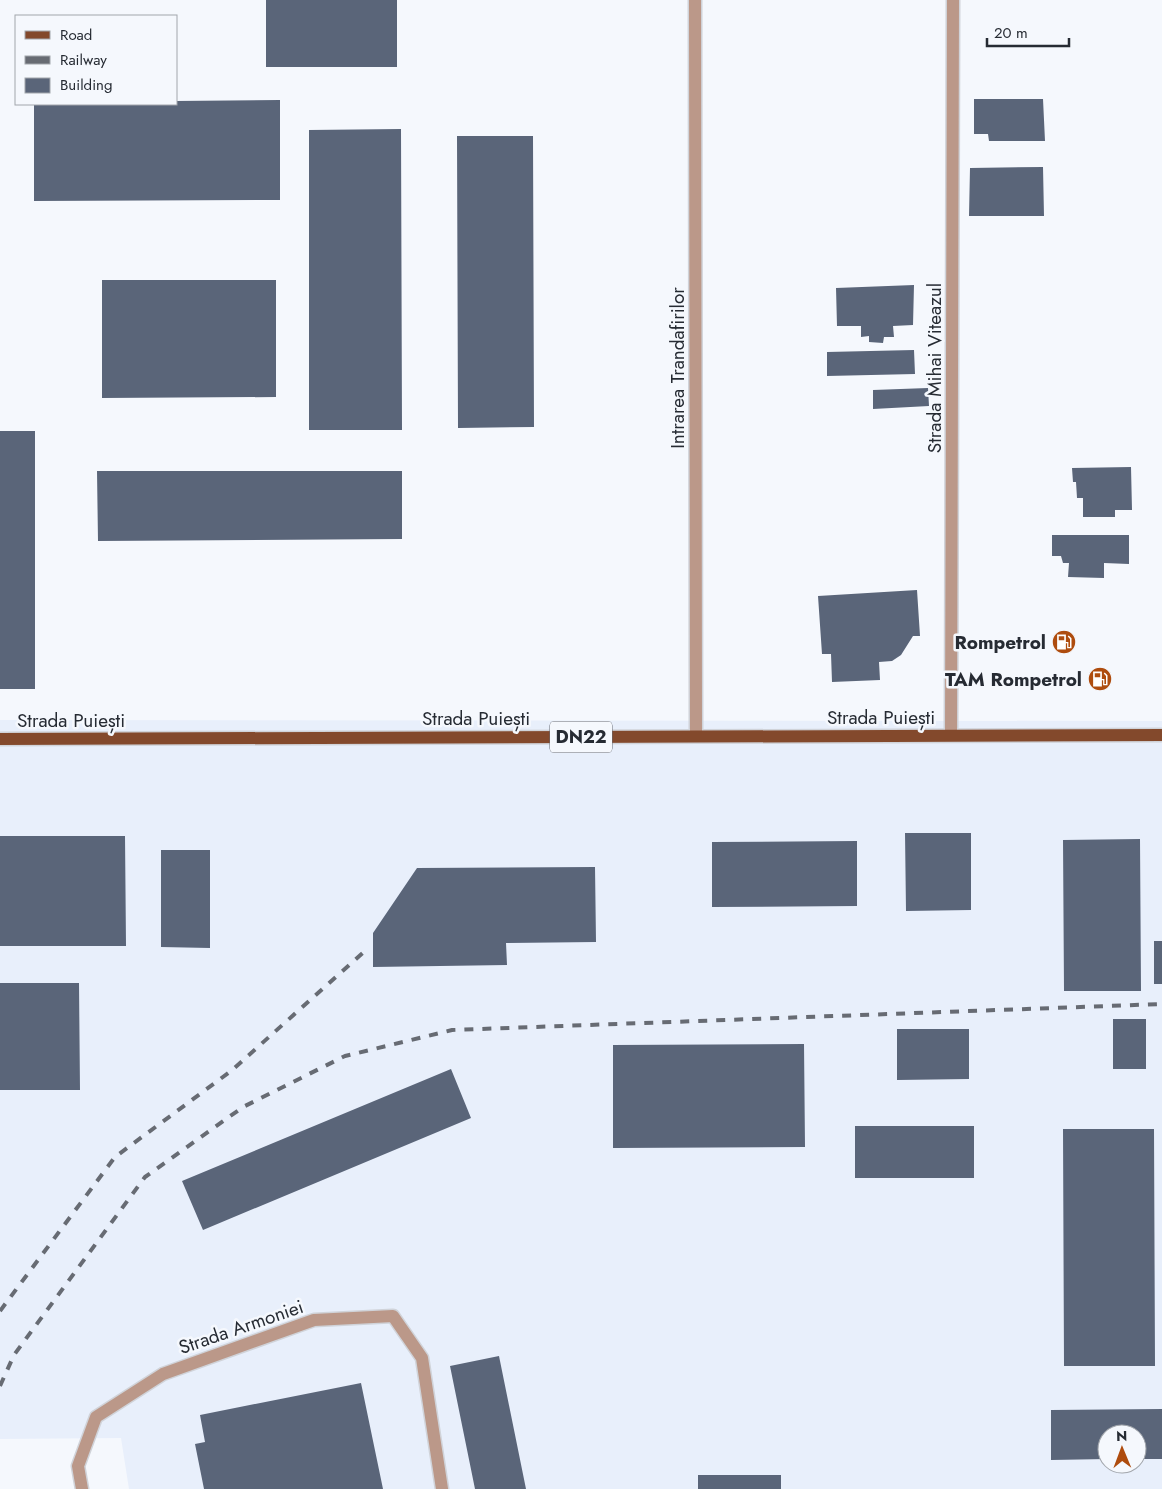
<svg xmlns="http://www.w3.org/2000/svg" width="1162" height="1489" viewBox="0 0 1162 1489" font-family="Jost,sans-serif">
<rect width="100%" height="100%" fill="#f5f8fd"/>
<path fill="#e8effb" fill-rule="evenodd" d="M0,720L1162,721V1489H129L121,1438L0,1439ZM1107,1434H1137V1464H1107Z"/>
<path fill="#5a6579" d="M266,0H397V67H266Z
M974,99H1043L1045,141H989L988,134H974Z
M280,100V200L34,201V104H176V101Z
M401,129L402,430H309V130Z
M457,136H533L534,427L458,428Z
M1043,167L1044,216H969L970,168Z
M102,280H276V397L102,398Z
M914,285L913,325L893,326L894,337H884L883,343L869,342V336L861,337V326H837L836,288Z
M914,350L915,374L827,376V352Z
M928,388L929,406L873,409V390Z
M0,431H35V689H0Z
M1131,467L1132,510H1115V517H1083V498H1077L1076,482H1073L1072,468Z
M97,471H402V539L98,541Z
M1052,535H1129V564L1104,563V578L1068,577L1069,563H1063L1061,556H1052Z
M917,590L920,636H913L901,655L892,661L879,662L880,680L832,682L831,654H822L818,596Z
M905,833H971V910L906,911Z
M0,836H125L126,946H0Z
M1140,839L1141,991H1064L1063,840Z
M857,841V906L712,907V842Z
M161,850H210V948L161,947Z
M595,867L596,942L506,943L507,965L373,967V933L417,868Z
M1154,941H1162V984H1154Z
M0,983H79L80,1090H0Z
M1113,1019H1146V1069H1113Z
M897,1029H969V1079L897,1080Z
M804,1044L805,1147L613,1148V1045Z
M451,1069L471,1118L203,1230L182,1181Z
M855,1126H974V1178H855Z
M1063,1129H1154L1155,1366H1064Z
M499,1356L526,1489H475L450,1366Z
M361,1383L383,1489H204L195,1444L205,1442L200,1415Z
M1162,1409V1459H1137V1434H1107V1459L1051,1460V1410Z
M698,1475H781V1489H698Z"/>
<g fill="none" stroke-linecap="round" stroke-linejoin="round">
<g stroke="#d0d3d9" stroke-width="15">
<path id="minor" d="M695,0L696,736
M951,735L953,0
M82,1489L78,1466L96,1417L163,1374L314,1320L393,1316L422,1358L442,1489"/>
</g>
<g stroke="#d0d3d9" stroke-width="15">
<path id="major" d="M0,739L1162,735"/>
</g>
<use href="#minor" stroke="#bb9889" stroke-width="12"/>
<use href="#major" stroke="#83492c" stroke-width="12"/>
<path stroke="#676b73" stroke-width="4" stroke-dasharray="9 9" stroke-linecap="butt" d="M0,1311L115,1157L231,1071L365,951
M0,1386L14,1355L145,1177L243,1107L345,1056L452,1030L1162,1004"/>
</g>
<defs>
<g id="fuel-disc" transform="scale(1.25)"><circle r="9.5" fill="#ae4c0e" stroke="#f5f8fd"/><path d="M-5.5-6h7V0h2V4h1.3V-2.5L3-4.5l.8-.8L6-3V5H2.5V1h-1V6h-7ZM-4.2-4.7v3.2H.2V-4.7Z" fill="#fff"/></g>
</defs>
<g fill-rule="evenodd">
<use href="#fuel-disc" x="1064" y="642"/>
<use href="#fuel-disc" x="1100" y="679"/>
</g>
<g text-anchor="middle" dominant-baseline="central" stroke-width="5" stroke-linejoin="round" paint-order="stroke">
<rect fill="#f5f8fd" stroke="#646870" stroke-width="1" x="550" y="721.5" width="62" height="31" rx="4"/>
<g font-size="18" font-weight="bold" fill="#262b33">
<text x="581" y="737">DN22</text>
</g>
<g font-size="19" fill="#262b33" stroke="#f5f8fd">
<text transform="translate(677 368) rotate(-90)">Intrarea Trandafirilor</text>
<text transform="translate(934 368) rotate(-90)">Strada Mihai Viteazul</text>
<text x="881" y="717">Strada Puiești</text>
<text x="476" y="718">Strada Puiești</text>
<text x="71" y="720">Strada Puiești</text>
<text transform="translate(241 1327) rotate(-19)">Strada Armoniei</text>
</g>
<g font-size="19" font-weight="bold" fill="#262b33" stroke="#f5f8fd" text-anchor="end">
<text x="1046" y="642">Rompetrol</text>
<text x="1082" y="679">TAM Rompetrol</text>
</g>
</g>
<rect x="15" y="15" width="162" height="90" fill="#f5f8fd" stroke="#a2a6ac"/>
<rect x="25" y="31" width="25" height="8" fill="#83492c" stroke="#a2a6ac"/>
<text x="60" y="40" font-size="15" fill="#262b33">Road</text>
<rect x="25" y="56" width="25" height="8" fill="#676b73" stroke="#a2a6ac"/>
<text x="60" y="65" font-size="15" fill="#262b33">Railway</text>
<rect x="25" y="78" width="25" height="15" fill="#5a6579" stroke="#a2a6ac"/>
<text x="60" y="90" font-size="15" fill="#262b33">Building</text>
<g transform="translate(1122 1449) rotate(359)"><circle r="24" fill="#f5f8fd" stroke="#a2a6ac"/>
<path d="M0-4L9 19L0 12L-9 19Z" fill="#ae4c0e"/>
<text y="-8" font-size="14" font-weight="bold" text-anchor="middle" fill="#262b33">N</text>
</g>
<path d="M987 38v8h82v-8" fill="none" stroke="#262b33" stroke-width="2.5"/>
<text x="994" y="38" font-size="15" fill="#262b33" stroke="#f5f8fd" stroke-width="4" paint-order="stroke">20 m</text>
</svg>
